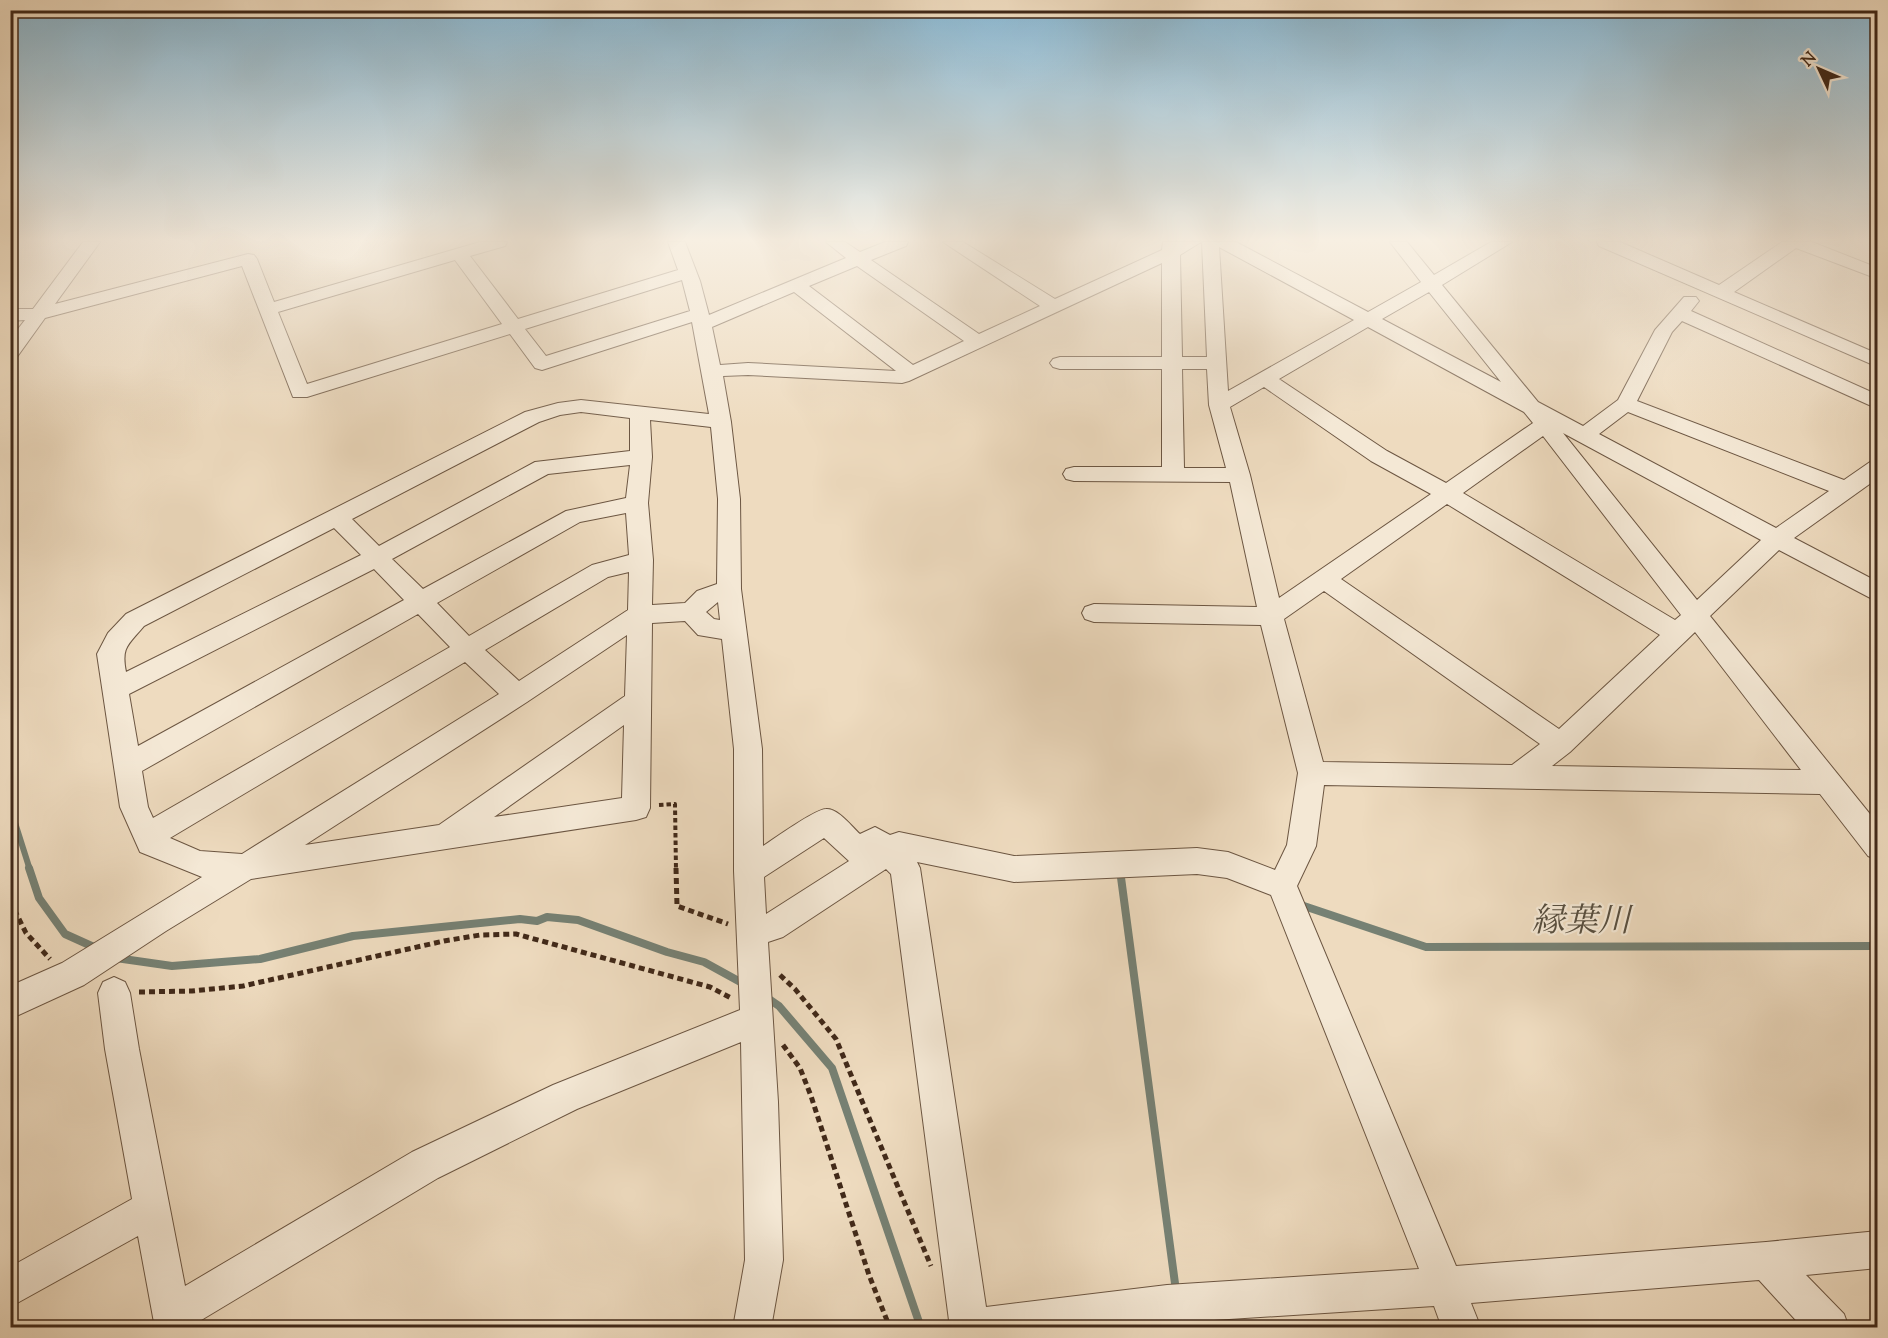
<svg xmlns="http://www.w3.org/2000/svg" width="1888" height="1338" viewBox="0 0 1888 1338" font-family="'Sorts Mill Goudy','Noto Serif JP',serif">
<rect width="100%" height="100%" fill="#eedbbf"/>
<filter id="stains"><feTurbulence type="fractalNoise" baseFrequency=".00333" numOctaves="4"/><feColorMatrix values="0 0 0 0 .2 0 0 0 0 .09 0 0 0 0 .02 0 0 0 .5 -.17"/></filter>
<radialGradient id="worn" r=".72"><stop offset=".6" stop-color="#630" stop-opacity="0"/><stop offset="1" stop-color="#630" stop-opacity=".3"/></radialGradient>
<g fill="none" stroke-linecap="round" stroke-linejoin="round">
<path stroke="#768174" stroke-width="6" d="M10,807L30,870"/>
<path stroke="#768174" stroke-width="8" d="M29,868L39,898L65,934L96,948
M1120,870L1176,1291
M1298,904L1426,947L1878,946
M116,958L172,966L260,959L353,936L520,919L537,921L547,917L578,920L667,952L704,962L744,984
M766,997L779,1006L832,1068L921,1328"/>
<g stroke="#6c5642" stroke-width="2">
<path id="minor" d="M83,242H100L55,304L248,254L254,255L257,259L274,302L480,242H507L505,246L470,256L518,319L678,270L668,242H685L700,281L709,315L846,258L826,242H845L860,252L885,242H908L906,246L871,260L979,334L1040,306L943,242H963L1055,299L1162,250L1163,242H1201L1180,255L1182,357H1207L1202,242H1236L1368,312L1421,282L1390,242H1407L1434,275L1491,242H1512L1442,285L1538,402L1583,426L1618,400L1655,330L1684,297H1696L1699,301L1691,311L1878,395V409L1682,321L1672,332L1637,401L1844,480L1870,462L1878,460V478L1794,538L1878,582V602L1779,550L1710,616L1878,824V860L1868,856L1820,794L1324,785L1316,846L1297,886L1456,1266L1766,1242L1878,1231V1268L1806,1275L1844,1314L1849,1328H1803L1759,1280L1471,1303L1481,1328H1442L1434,1306L1167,1323L1131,1328H950L891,874L886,869L783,937L768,942L778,1102L783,1260L771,1328H733L745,1260L741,1042L577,1109L438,1178L193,1325V1328H155L138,1236L10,1307V1267L132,1199L105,1049L98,993L103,982L114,977L125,982L130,993L139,1049L185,1286L412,1152L553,1085L740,1010L734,871V749L722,639L698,635L685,621L652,623L650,808L646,817L636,820L251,879L166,931L84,985L10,1019V986L62,963L202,877L140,852L120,807L97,654L108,633L126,614L525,412L558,403L581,400L709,414L692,322L542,370L535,368L510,334L307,397H293L242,266L45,318L17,357L10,359V339L25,320L10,321V309H33ZM1219,247L1354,320L1228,391ZM455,260L502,324L307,384L278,312ZM1162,263V357H1060L1053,359L1050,363L1053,367L1060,369H1162V467H1074L1066,469L1063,474L1066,479L1074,481L1230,482L1257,607L1094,604L1085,607L1082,613L1085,619L1094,622L1261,625L1298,773L1287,845L1275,870L1228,852L1197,848L1014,856L899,832L890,835L875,827L860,834C852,827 838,808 826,809C815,809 774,839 763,846L762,749L741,589L740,499L731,422L723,376L748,375L902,383L909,381ZM857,266L964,341L913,365L809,286ZM682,280L690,311L546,356L525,329ZM794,292L896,371L748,363L720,365L712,327ZM1429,292L1501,382L1382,319ZM1368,327L1524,412L1533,423L1446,483L1387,451L1279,379ZM1182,369H1207L1209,405L1226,468H1184ZM1264,387L1371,461L1431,494L1279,598L1250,475L1230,407ZM581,412L630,418V451L535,462L379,546L352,519L539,422L560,415ZM1628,412L1829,491L1776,528L1599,434ZM650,420L711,427L718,499L717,584L697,591L685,603L652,605L653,560L648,503L652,457ZM1563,433L1761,540L1697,600ZM1543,436L1681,615L1675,620L1463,493ZM630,465L626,498L566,511L423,589L392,559L548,474ZM1447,504L1660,635L1559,729L1341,579ZM626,513L629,555L592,565L469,636L437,603L580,522ZM334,528L361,555L126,672C121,647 128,645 144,626ZM374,569L404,600L138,746L129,694ZM629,572L628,610L519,681L485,650L608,577ZM1324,591L1540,744L1512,765L1323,762L1284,619ZM718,602L720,620L714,619L706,612ZM418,614L450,647L153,818L148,807L142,771ZM1695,632L1801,770L1552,766L1570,752ZM627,635L625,696L439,825L305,845L527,702ZM465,662L499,694L242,854L200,851L170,838ZM624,725L622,798L494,817ZM824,838L849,861L766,914L764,877ZM917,862L1014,882L1197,874L1227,878L1271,895L1419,1269L1167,1285L986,1307L920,868Z
M1597,242H1620L1719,285L1782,242H1812L1878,268V279L1796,248L1734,292L1878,354V367L1599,246Z"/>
</g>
<path stroke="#412919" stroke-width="4" stroke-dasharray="4.5 3" stroke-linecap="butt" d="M10,613V616
M659,805L675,804L676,870"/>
<path stroke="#412919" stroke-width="5" stroke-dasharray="6 4" stroke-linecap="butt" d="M676,868L677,906L728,924
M10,901L26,933L50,959
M780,975L795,989L836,1039L931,1266
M139,992L192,991L243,986L444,941L480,935L516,934L710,987L731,998
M783,1045L800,1068L811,1096L869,1275L890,1328"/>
<use href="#minor" fill="#f4e8d5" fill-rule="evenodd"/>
</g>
<linearGradient id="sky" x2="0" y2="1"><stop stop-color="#88b7d2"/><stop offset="0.56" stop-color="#f7efe2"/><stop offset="1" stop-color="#f7efe2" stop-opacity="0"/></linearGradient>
<rect width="1888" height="429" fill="url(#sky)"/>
<g text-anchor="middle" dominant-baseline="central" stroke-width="4.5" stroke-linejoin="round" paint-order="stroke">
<g font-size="33" font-style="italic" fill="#574e3f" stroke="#f4e8d5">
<text x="1581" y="923">縁葉川</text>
</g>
</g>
<rect width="1888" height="1338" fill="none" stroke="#eedbbf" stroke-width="36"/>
<rect x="12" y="12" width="1864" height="1314" fill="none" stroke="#412919" stroke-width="3"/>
<rect x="18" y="18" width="1852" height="1302" fill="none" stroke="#412919" stroke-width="1.5"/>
<g transform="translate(1819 69) rotate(314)" stroke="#f4e8d5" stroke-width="4.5" paint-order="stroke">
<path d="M0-4.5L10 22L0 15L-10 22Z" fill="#412919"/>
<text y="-9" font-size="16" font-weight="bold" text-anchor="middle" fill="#412919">N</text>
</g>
<rect width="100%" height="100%" filter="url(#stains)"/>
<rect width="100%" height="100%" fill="url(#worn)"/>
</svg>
